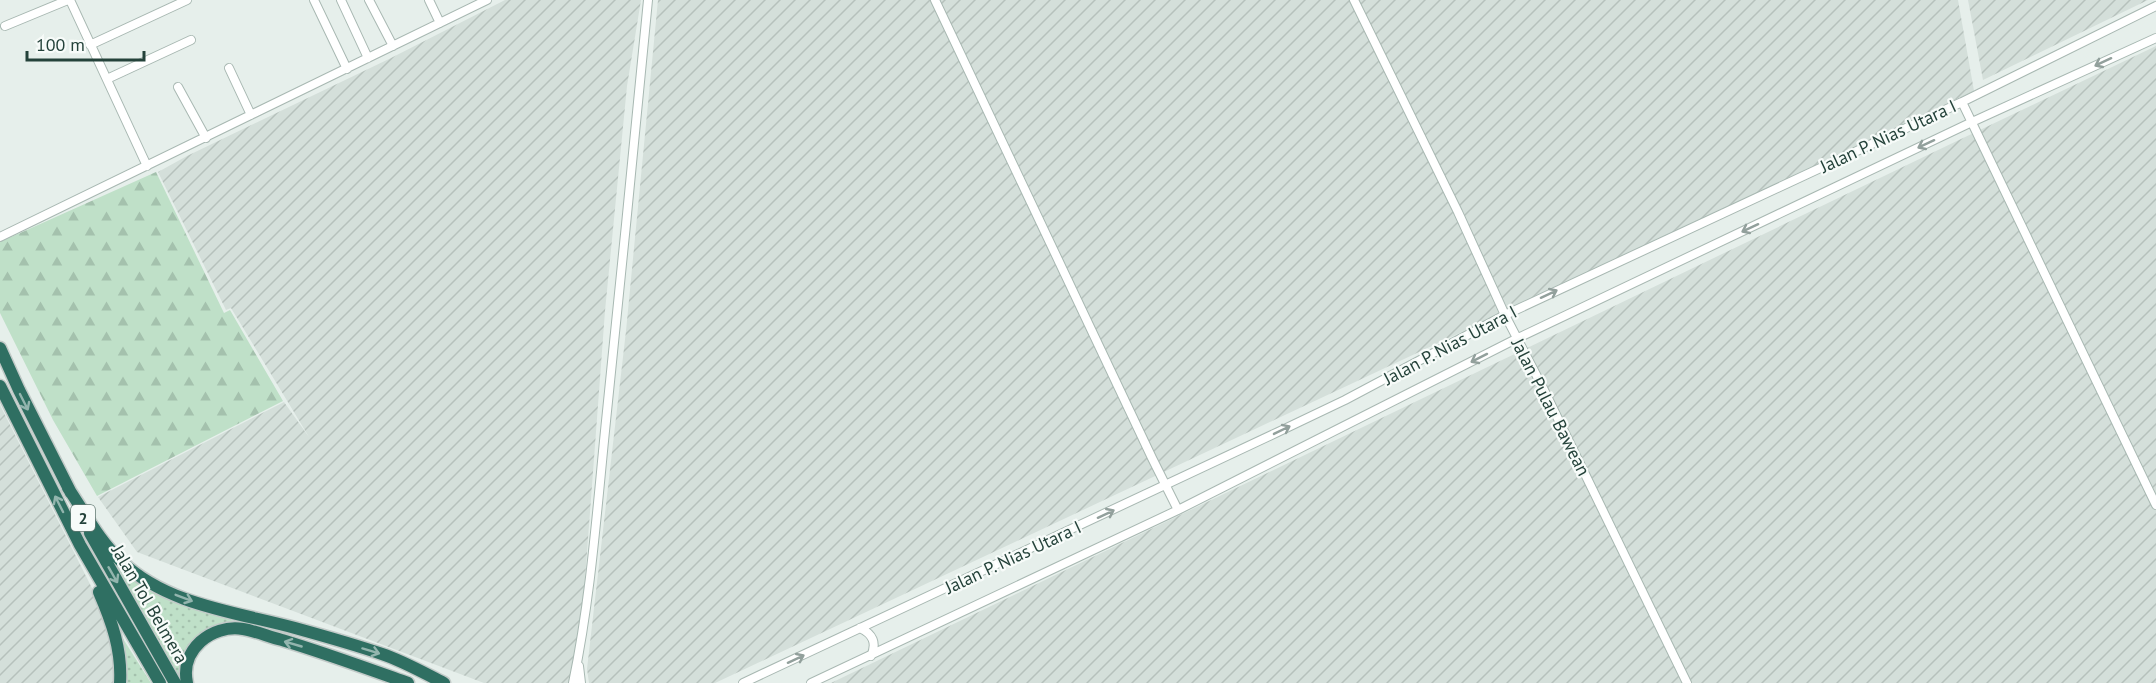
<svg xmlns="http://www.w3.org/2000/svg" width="2156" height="683" viewBox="0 0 2156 683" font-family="'PT Sans',sans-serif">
<defs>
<pattern id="industrial-furrows" width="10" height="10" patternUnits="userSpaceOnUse" patternTransform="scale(1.5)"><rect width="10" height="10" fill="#d4dfda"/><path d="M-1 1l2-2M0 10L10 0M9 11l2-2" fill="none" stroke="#b6c1bc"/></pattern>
<pattern id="forest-firs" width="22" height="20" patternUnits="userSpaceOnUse" patternTransform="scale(1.5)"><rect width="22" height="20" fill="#bfe0c8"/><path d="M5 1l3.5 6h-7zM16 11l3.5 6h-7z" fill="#a4c1ad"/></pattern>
<pattern id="park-dots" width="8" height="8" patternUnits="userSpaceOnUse" patternTransform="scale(1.5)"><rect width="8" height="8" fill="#bfe0c8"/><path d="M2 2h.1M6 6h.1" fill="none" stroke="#a4c1ad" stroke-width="1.8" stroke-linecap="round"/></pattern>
</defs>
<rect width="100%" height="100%" fill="#e6efeb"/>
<path fill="url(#industrial-furrows)" d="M505,0H641L627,86L605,311L578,673L569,683H484L137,552L98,497L284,402L309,437L231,308L226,310L158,172L187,156L391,58Z
M658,0H1958L1974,91L715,683H589L587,669L626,331Z
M1968,0H2148L1983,80Z
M2156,46V683H831L1961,139Z
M0,405L105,614L116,662L113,683H0Z"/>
<path fill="url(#forest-firs)" d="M156,172L224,313L230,310L283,401L97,496L53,420L0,313V242Z"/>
<path fill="url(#park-dots)" d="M111,559L174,598L244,625H220L204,631L192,640L182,655L180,682Z
M120,634L151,683H125Z"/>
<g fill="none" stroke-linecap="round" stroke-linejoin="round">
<g stroke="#a8b8b2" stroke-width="10">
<path id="minor" d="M70,0L147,166
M314,0L347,69
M341,0L368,58
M369,0L393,46
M429,0L440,23
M935,0L1152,458L1178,510
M1354,0L1458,212L1505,315L1542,386L1687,683
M5,26L68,0
M90,45L187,0
M229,68L251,115
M107,79L191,40
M178,87L206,138
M1962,102L2156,505
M0,237L487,0
M860,628C873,634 877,643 871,656
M579,666L581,683
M573,683C591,597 597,509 606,421C621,281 634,140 648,0
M743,683L1278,432L1345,400L1505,315L1962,102L2156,6
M811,683L1178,510L1516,339L1972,122L2156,38"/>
</g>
<g stroke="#c2cac8" stroke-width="15">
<path id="highway" d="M0,348L19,390L71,493
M0,386L80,545L160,683
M68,488C85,513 99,541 122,562C167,605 236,612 295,628C324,636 353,644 382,654C403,661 424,673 444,683
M90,533L175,683
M99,592C112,622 122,650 120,683
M187,683C180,650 211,624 243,629C256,631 269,637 282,640C325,653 366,668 408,683"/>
</g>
<use href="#minor" stroke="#fff" stroke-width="8"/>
<use href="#highway" stroke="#2f6f62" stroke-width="12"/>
</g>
<defs><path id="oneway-shaft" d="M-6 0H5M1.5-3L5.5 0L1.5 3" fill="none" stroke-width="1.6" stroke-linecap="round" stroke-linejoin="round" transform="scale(1.5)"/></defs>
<g stroke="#92a09c">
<use href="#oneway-shaft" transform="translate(2103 62) rotate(155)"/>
<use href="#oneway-shaft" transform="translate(1926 144) rotate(155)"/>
<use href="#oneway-shaft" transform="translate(1750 228) rotate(155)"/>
<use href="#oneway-shaft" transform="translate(1549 294) rotate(-25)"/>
<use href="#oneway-shaft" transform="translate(1479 358) rotate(153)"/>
<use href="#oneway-shaft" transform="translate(1282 430) rotate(-26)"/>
<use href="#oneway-shaft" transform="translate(1106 514) rotate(-25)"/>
<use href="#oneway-shaft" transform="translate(796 659) rotate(-25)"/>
</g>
<g stroke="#93b5ae">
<use href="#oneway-shaft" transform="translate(24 402) rotate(63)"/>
<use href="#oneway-shaft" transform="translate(59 504) rotate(-117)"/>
<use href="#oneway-shaft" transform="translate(113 575) rotate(60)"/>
<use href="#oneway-shaft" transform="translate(184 598) rotate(21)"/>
<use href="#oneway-shaft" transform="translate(293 644) rotate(-164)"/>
<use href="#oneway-shaft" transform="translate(371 651) rotate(17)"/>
</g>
<g text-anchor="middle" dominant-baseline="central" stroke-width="4.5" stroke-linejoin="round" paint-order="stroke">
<rect fill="#f7fbf9" stroke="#637a73" stroke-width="1.5" x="71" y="505" width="24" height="26" rx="4.5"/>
<g font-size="16" font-weight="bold" fill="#24423a">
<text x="83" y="518">2</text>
</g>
<g font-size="18" fill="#24423a" stroke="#f7fbf9">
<text transform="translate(1888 136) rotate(-25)">Jalan P. Nias Utara I</text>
<text transform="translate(1450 345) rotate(-28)">Jalan P. Nias Utara I</text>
<text transform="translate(1551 407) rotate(63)">Jalan Pulau Bawean</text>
<text transform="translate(1013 557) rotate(-25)">Jalan P. Nias Utara I</text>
<text transform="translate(150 604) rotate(60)">Jalan Tol Belmera</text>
</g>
</g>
<path d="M27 51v9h117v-9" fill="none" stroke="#24423a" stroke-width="3"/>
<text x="36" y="51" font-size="18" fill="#24423a" stroke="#f7fbf9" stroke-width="4.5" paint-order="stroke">100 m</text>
</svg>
